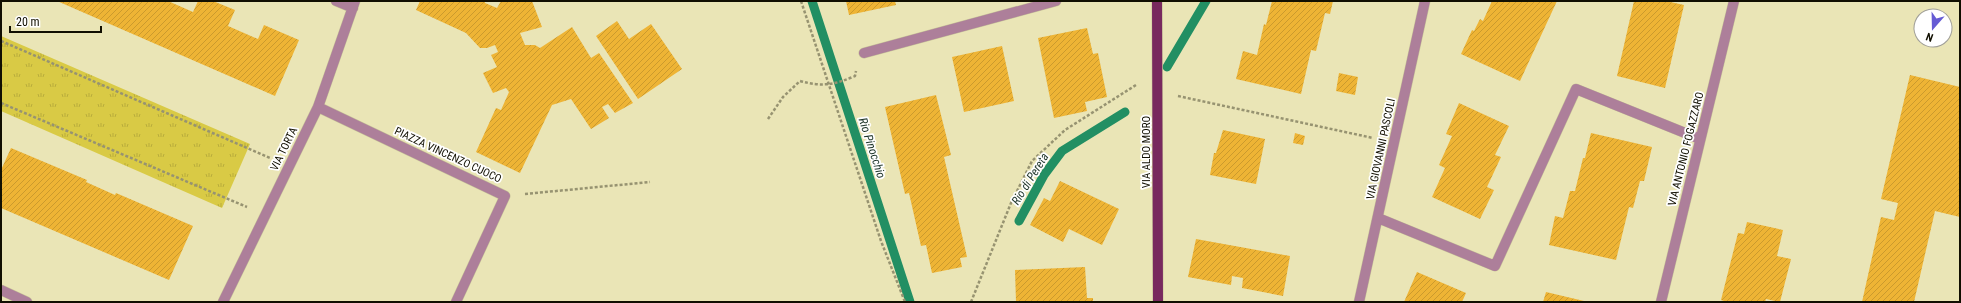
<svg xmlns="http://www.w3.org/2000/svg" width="1961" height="303" viewBox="0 0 1961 303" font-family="'Roboto Condensed',sans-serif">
<defs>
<pattern id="park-tufts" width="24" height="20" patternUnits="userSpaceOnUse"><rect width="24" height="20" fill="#d9ca45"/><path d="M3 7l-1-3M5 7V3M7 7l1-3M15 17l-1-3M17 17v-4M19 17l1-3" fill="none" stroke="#b9ac3b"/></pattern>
<pattern id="building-hatch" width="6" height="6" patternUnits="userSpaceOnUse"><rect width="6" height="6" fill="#eeb435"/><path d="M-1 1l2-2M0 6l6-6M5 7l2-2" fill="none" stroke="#cb9a2d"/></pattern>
</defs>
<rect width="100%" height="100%" fill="#eae5b6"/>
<path fill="url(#park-tufts)" d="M1,36L250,144L222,208L1,111Z"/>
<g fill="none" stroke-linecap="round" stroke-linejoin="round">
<path stroke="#228f63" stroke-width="9" d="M812,1L910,302
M1167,67L1206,1
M1019,221L1044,175L1062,151L1125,112"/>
</g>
<path fill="url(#building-hatch)" d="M57,1H168L193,12L198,1H213L235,10L228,26L258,39L264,25L299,40L275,96Z
M420,1H485V3L497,8L501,1H532L542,27L520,33L525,45H535L540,48L572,27L591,58L599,53L633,103L615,113L608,104L602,107L609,118L591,129L571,99L552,105L520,173L476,152L496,108L501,110L509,92L506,88L493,93L483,73L497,67L491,55L498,52L495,45L487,48H480L466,33L416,10Z
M846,1H895L896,5L849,15Z
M1272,1H1333L1330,14L1325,13L1316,51L1311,50L1301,94L1236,79L1243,51L1257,55L1264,24L1266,25Z
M1492,1H1557L1520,81L1461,54L1472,30L1474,31L1480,19L1483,21Z
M1634,1H1666L1684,5L1665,88L1617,76Z
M617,21L629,39L651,24L682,69L638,99L596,36Z
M1087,28L1093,54L1098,53L1107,97L1085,102L1087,111L1054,118L1038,38Z
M1002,46L1014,101L964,112L952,57Z
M1339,73L1358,77L1355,95L1336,91Z
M1910,75L1960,87V217L1935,211L1914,302H1862L1881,217L1894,220L1898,203L1881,199Z
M936,95L951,155L944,157L967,257L960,258L962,267L932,273L926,245L921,246L909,193L905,194L885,107Z
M1459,103L1509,126L1495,155L1501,157L1487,187L1494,190L1480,219L1432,197L1445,168L1439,165L1452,136L1446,134Z
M1223,130L1265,139L1256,184L1210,175L1214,153H1216Z
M1295,133L1305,136L1303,145L1293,143Z
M1591,133L1652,147L1644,181H1640L1633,208L1629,207L1616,260L1549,245L1555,216L1563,218L1570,191H1575L1583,158H1585Z
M11,148L87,180L86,182L115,195L116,193L193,226L169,280L1,208V170Z
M1060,181L1119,209L1102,245L1069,229L1063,242L1030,225L1044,198L1050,201Z
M1747,222L1783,230L1777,256L1791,259L1780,302L1766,299L1765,302H1727L1721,300L1738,233L1744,234Z
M1196,239L1290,256L1283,296L1242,288L1243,278L1232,276L1231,285L1188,277Z
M1085,267L1087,298H1093V302H1016L1015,270Z
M1417,272L1466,293L1462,302H1404Z
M1546,292L1584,301V302H1543Z"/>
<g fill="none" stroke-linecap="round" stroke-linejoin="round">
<g stroke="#c7c399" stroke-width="11">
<path id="minor" d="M336,1L353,8
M864,53L1056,1
M318,107L505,196L456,302
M1378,218L1495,266L1576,89L1700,139
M1,290L27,302
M223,302L318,107L355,1
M1359,302L1425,1
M1661,302L1734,1"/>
</g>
<g stroke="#c7c399" stroke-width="11">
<path id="major" d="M1157,1L1158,302"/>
</g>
<path stroke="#979371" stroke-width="2.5" stroke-dasharray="3 2" stroke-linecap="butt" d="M801,1L881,241L905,302
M1,41L270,158
M1178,96L1373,138
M1,103L247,207
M768,119L783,97L800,81C822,87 834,85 855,76L856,71
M525,194L650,182
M971,302L1011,203L1032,161L1065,130L1136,85"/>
<use href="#minor" stroke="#ad7f9a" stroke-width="10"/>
<use href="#major" stroke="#78295e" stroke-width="10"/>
</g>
<g text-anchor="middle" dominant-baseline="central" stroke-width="3.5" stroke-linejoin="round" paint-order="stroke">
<g font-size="11" fill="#110f01" stroke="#fff">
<text transform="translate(284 149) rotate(-64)">VIA TORTA</text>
<text transform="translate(1381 149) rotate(-78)">VIA GIOVANNI PASCOLI</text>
<text transform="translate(1686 149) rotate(-76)">VIA ANTONIO FOGAZZARO</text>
<text transform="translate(1146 152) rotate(-90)">VIA ALDO MORO</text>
<text transform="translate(448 155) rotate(25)">PIAZZA VINCENZO CUOCO</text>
</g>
<g font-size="12" font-style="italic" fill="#1d3429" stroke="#fff">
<text transform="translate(872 148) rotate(72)">Rio Pinocchio</text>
<text transform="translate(1030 179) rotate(-58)">Rio di Pereta</text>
</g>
</g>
<rect width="1961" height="303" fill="none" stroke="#110f01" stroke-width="4"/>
<g transform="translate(1933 28) rotate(200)"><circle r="19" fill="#ffffff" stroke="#a09f99"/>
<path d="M0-3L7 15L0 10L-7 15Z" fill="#655bd4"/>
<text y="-6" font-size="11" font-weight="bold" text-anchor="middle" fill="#110f01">N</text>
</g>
<path d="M10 26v6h91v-6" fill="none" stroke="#110f01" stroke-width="2"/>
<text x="16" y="26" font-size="12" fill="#110f01" stroke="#ffffff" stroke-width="3" paint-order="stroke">20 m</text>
</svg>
